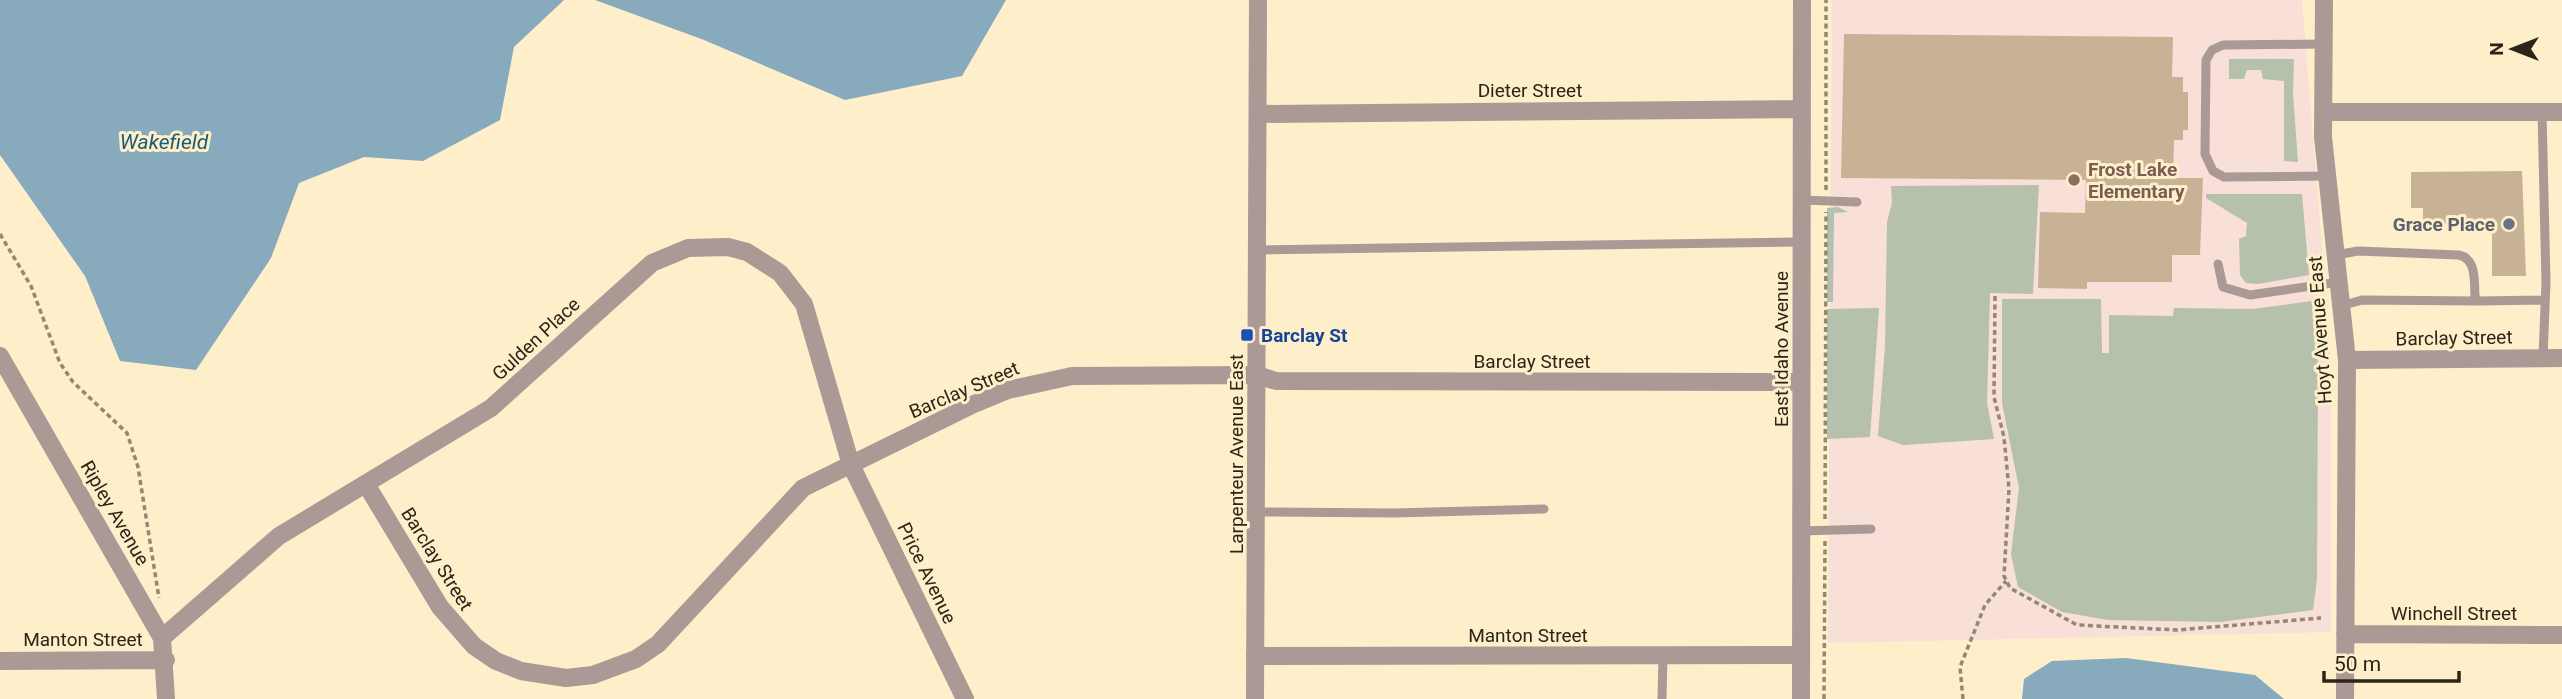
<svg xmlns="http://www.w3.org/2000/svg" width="2562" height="699" viewBox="0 0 2562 699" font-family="Roboto,sans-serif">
<rect width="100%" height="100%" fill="#feeeca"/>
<path fill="#f8dfd7" d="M1832,0H2302L2331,360V632L1828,643Z"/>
<path fill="#b5c0ad" d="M2229,59H2294L2293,93L2298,162L2284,161V81L2263,79L2261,70H2247L2244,79H2229Z
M2039,185L2033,294L1990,293L1987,403L1994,439L1903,445L1878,436L1885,347L1887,222L1892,203L1891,186Z
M2206,194H2302L2309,275L2258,284L2246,283L2240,275L2239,239L2246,236L2247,223L2206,198Z
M1838,207L1848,212L1834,213L1833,302H1827V208Z
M2002,299H2101L2102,353H2109V315L2173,316L2174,308L2253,309L2312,301L2318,365L2317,579L2313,610L2220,622L2108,620L2062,612L2018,587L2011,554L2019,488L2002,403Z
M1879,308L1870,437L1827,439V309Z"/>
<path fill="#87abbc" d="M0,0H564L514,47L500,120L423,161L364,157L299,183L271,258L196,370L120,361L85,276L0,155Z
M595,0H1006L962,76L845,100L704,40Z
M2126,658L2255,675L2284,699H2022L2024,679L2052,661Z"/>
<path fill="#c8b296" d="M1844,34L2173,37L2172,77H2183V92H2188V130H2183V140H2174L2173,178H2203L2200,255H2172V282H2087V289L2038,288L2040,212L2085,213L2086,180L1841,178Z
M2522,171L2526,276H2492V224H2423V208H2411V172Z"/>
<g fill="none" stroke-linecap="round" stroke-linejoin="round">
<path stroke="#938870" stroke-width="3.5" stroke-dasharray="5 3.5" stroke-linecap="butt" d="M1826,190V0
M0,234L31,286L60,363L73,382L127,433L138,467L159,598
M1995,296L1994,397L2004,437L2009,489L2004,576L2010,588L2077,625L2177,630L2321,618
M1825,519L1826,212
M1824,699L1825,541
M1963,699L1960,667L1985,605L2006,581"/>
<path stroke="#ab9996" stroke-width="9" d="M2324,44L2223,45L2212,50L2206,60L2205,154L2213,171L2224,177L2328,176
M2542,112L2546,282L2543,358
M1802,200L1857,202
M1258,250L1802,242
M2336,255L2358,251L2459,255C2477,259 2474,282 2475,297L2479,301L2543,300
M2218,264L2223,287L2250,295L2339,282
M2341,306L2362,300L2479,301
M1257,512L1395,513L1544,509
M1801,531L1871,529
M1662,699L1663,655"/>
<path stroke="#ab9996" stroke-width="18" d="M2324,0L2323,137L2347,360L2345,699
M2324,112H2562
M1258,114L1802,109
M0,356L162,638L166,699
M2347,360L2562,358
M366,484L440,607L474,646L496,661L521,671L566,678L593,675L636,659L658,644L803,488L974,404L1008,390L1072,376L1257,375L1276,381L1801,382
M2345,634L2562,635
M162,638L279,536L491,408L652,263L688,248L728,247L747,252L780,273L804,304L851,465L965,699
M1255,656L1801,655
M0,661L166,660
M1801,699L1802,0"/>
<path stroke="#ab9996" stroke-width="18" d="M1255,699L1258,0"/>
</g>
<circle fill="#8d6e63" stroke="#feeeca" stroke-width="2.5" cx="2074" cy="180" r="7"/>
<circle fill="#6b7280" stroke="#feeeca" stroke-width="2.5" cx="2509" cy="224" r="7"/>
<rect fill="#1a4fb4" stroke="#feeeca" stroke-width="2.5" x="1240" y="328" width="14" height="14" rx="3.5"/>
<g text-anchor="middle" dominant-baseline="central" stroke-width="6" stroke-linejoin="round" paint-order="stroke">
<g font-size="19" fill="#2b2518" stroke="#feeeca">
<text x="1530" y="90">Dieter Street</text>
<text transform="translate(2320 330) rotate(-94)">Hoyt Avenue East</text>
<text transform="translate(2454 338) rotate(-1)">Barclay Street</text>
<text transform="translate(536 339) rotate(-43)">Gulden Place</text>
<text transform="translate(1781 349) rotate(-90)">East Idaho Avenue</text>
<text x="1532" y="361">Barclay Street</text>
<text transform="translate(964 390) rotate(-23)">Barclay Street</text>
<text transform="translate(1236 454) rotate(-90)">Larpenteur Avenue East</text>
<text transform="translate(115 513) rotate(60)">Ripley Avenue</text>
<text transform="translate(437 559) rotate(58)">Barclay Street</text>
<text transform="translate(927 573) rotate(64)">Price Avenue</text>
<text x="2454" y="613">Winchell Street</text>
<text x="1528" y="635">Manton Street</text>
<text x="83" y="639">Manton Street</text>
</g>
<g font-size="19" font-weight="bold" fill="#785e54" stroke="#feeeca" text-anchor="start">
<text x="2088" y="169">Frost Lake<tspan x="2088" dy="22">Elementary</tspan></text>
</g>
<g font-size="19" font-weight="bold" fill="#5b616d" stroke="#feeeca" text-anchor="end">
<text x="2495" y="224">Grace Place</text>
</g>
<g font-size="19" font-weight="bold" fill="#164399" stroke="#feeeca" text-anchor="start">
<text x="1261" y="335">Barclay St</text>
</g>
<g font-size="21" font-style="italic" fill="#195c75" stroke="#feeeca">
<text x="164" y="142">Wakefield</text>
</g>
</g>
<g transform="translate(2513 49) rotate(270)" stroke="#feeeca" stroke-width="5" paint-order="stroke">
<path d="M0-5L12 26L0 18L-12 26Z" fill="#2b2518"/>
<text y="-10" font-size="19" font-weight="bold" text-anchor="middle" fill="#2b2518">N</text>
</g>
<path d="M2324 671v10h135v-10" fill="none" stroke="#2b2518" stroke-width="3.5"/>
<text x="2334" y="671" font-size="21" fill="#2b2518" stroke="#feeeca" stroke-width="5" paint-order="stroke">50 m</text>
</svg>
